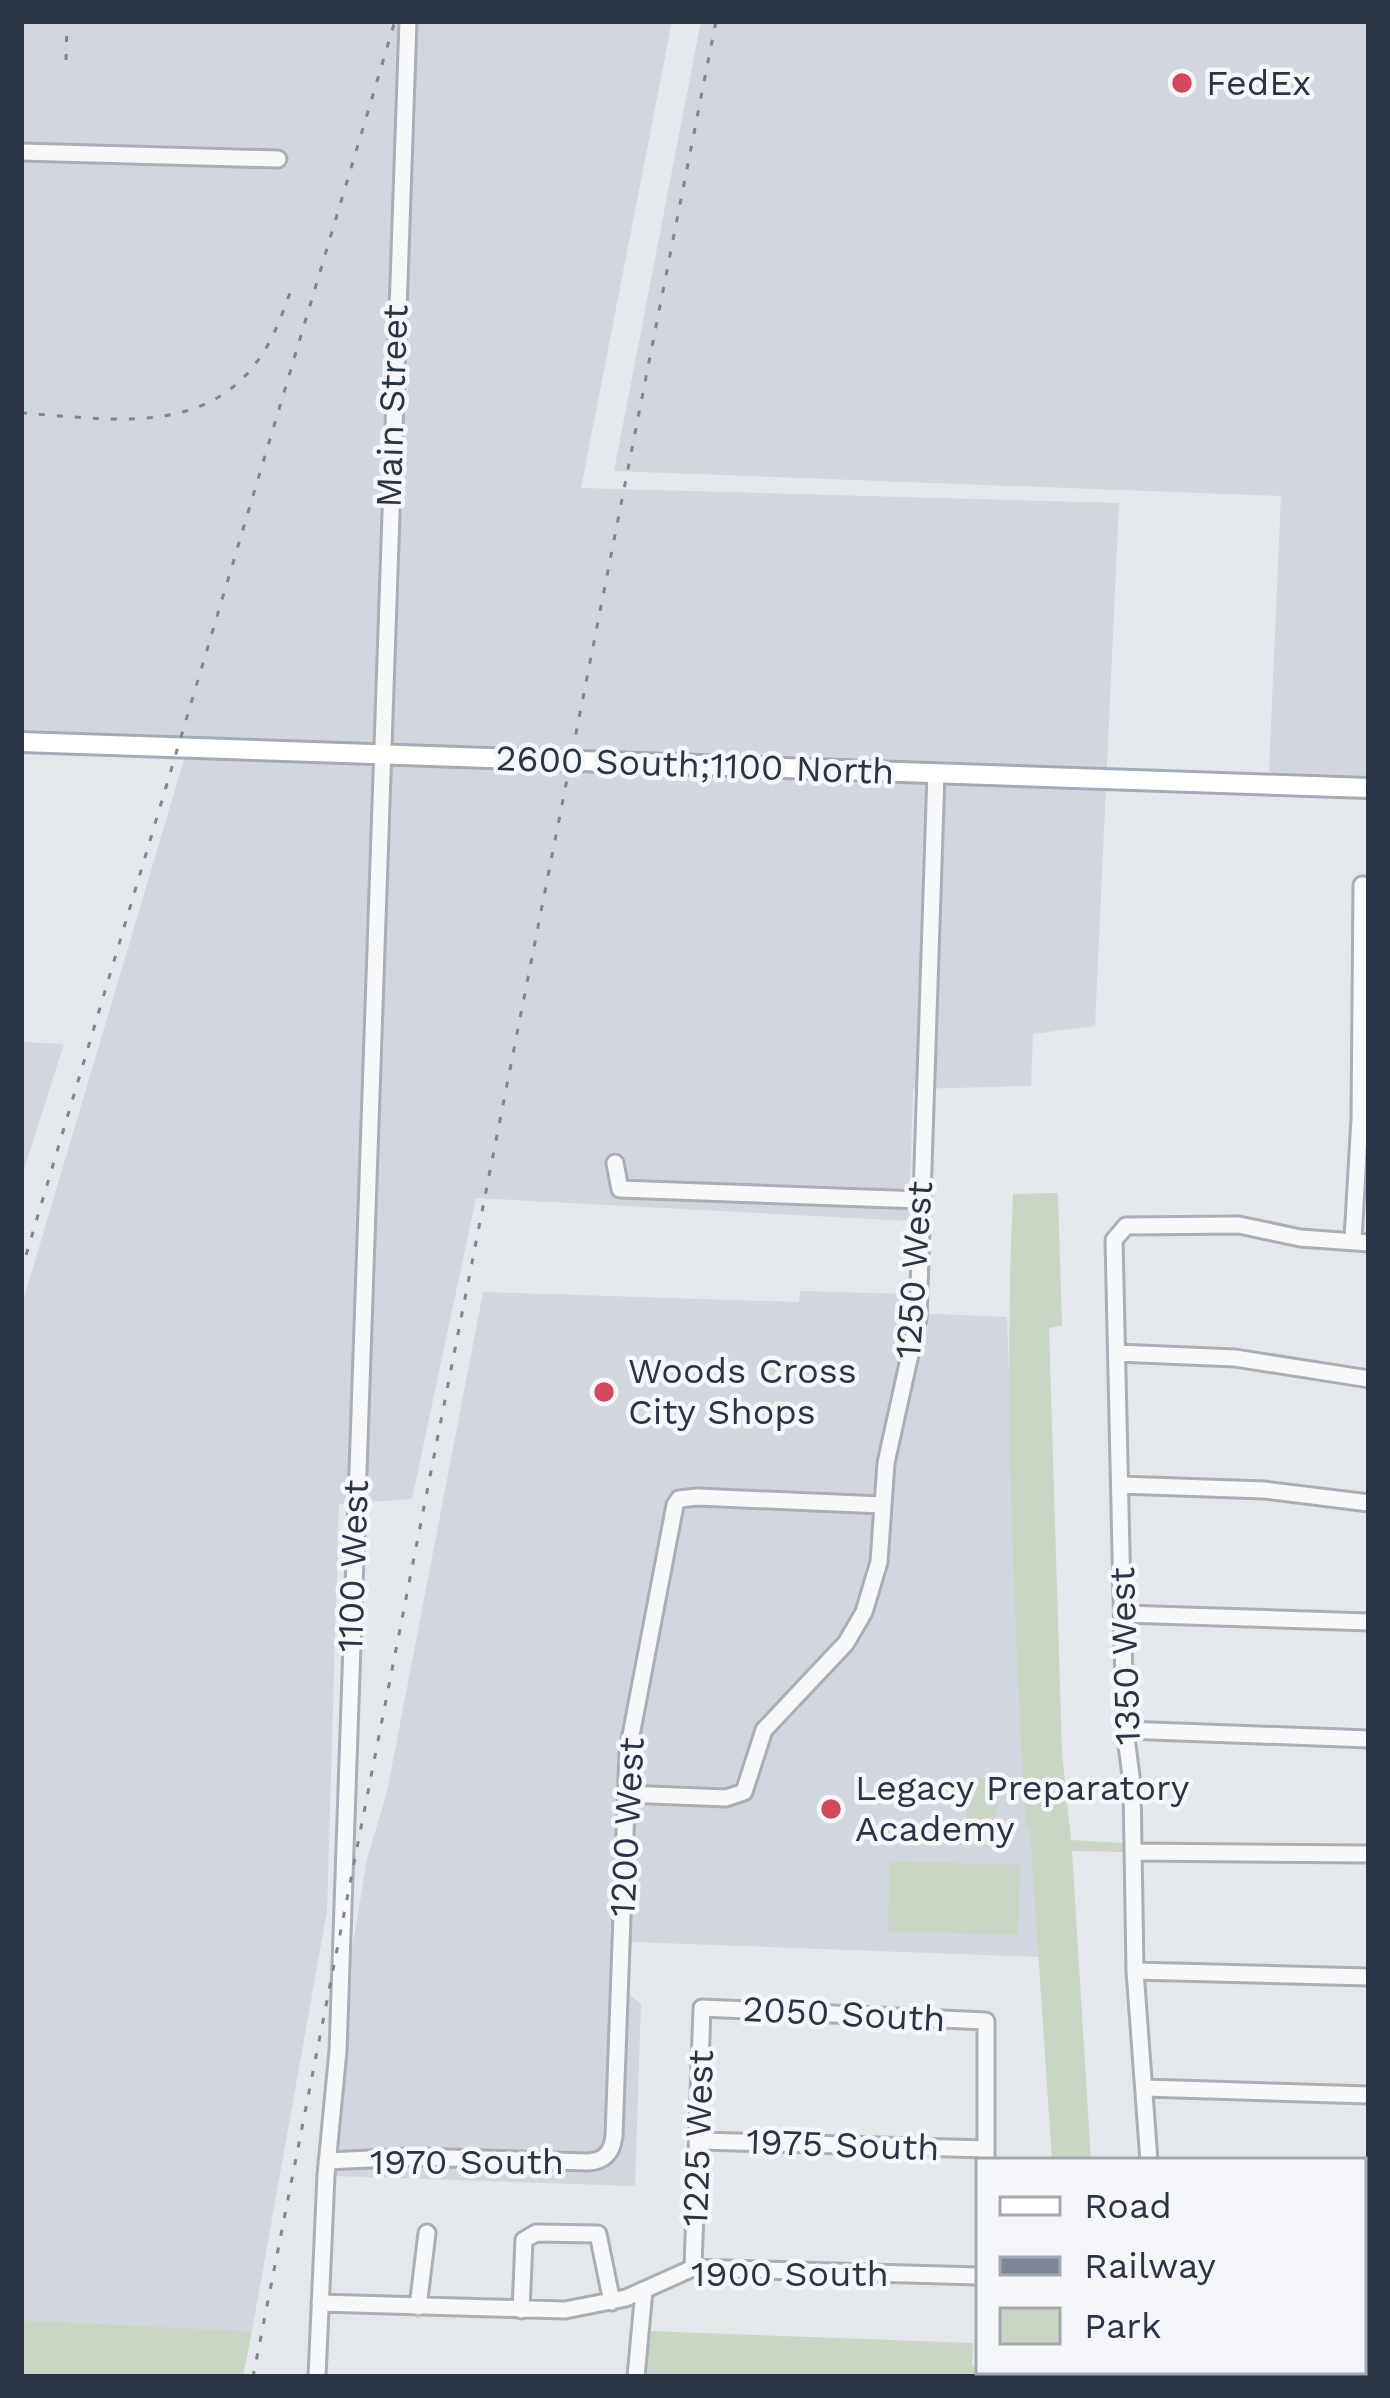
<svg xmlns="http://www.w3.org/2000/svg" width="1390" height="2398" viewBox="0 0 1390 2398" font-family="'Work Sans',sans-serif">
<rect width="100%" height="100%" fill="#e4e7ec"/>
<path fill="#d2d6de" d="M21,21H672L581,488L1119,503L1095,1026L1033,1034L1031,1086L913,1089L909,1221L476,1198L412,1499L339,1504L327,1911L252,2331L21,2320V1308L191,736L21,730Z
M701,21H1369V776L1269,772L1281,496L614,471Z
M21,1042L64,1044L21,1179Z
M800,1291L910,1294V1313L1007,1317L1025,1825L1030,1829L1040,1957L632,1942L629,1994L641,2004L635,2186L334,2176L346,1986L367,1859L387,1792L483,1292L799,1302Z"/>
<path fill="#c9d6c5" d="M1058,1193L1062,1326L1049,1328L1062,1752L1071,1840L1126,1843V1852L1072,1851L1091,2161H1052L1030,1829L1025,1825C1015,1615 1003,1404 1013,1194Z
M972,1778L1002,1780L995,1822L966,1820Z
M890,1861L1020,1865L1018,1935L888,1931Z
M21,2320L252,2331L243,2377H21Z
M648,2331L973,2343L972,2365L984,2377H644Z"/>
<g fill="none" stroke-linecap="round" stroke-linejoin="round">
<g stroke="#a9aeb7" stroke-width="21">
<path id="minor" d="M21,152L278,159
M615,1163L620,1189L921,1200
M1353,1239L1360,1119L1362,885L1369,886
M1117,1353L1235,1358L1369,1379
M1120,1485L1264,1490L1369,1503
M1123,1614L1369,1622
M1125,1730L1369,1739
M626,1794L726,1798L744,1792L764,1730L846,1643L864,1612L879,1562L886,1463L918,1318L936,773
M1133,1852L1369,1854
M1135,1971L1369,1977
M1145,2088L1369,2095
M700,2141L985,2149
M327,2161L413,2157L588,2162C604,2161 612,2153 614,2136L628,1751L675,1505L679,1499L697,1497L882,1505
M1149,2161L1135,1971L1132,1784L1125,1730L1114,1240L1126,1226L1239,1225L1300,1238L1369,1243
M1363,2216L1369,2217
M693,2268L702,2008L986,2021V2161
M320,2303L565,2310L626,2298L693,2268L979,2276
M418,2307L427,2233
M521,2310L524,2240L536,2233L598,2234L612,2302
M1363,2334H1369
M317,2377L326,2175L338,2051L408,21
M636,2377L644,2290"/>
</g>
<g stroke="#a3abb8" stroke-width="24">
<path id="major" d="M21,742L1369,788"/>
</g>
<use href="#minor" stroke="#f7f8fa" stroke-width="15"/>
<use href="#major" stroke="#fff" stroke-width="18"/>
<path stroke="#7d8696" stroke-width="3" stroke-dasharray="6 12" stroke-linecap="butt" d="M66,60L67,21
M21,413C106,418 206,439 261,356C275,336 283,311 292,288
M21,1272L395,21
M253,2377L716,21"/>
</g>
<g fill="#d1495b" stroke="#f4f6f9" stroke-width="4.5">
<circle cx="1182" cy="83" r="12"/>
<circle cx="604" cy="1392" r="12"/>
<circle cx="831" cy="1809" r="12"/>
</g>
<g text-anchor="middle" dominant-baseline="central" stroke-width="9" stroke-linejoin="round" paint-order="stroke">
<g font-size="36" fill="#2b3445" stroke="#f4f6f9" text-anchor="start">
<text x="1206" y="83">FedEx</text>
<text x="628" y="1371">Woods Cross<tspan x="628" dy="41">City Shops</tspan></text>
<text x="855" y="1788">Legacy Preparatory<tspan x="855" dy="41">Academy</tspan></text>
</g>
<g font-size="36" fill="#2b3445" stroke="#f4f6f9">
<text transform="translate(392 406) rotate(-88)">Main Street</text>
<text transform="translate(695 765) rotate(2)">2600 South;1100 North</text>
<text transform="translate(914 1270) rotate(-86)">1250 West</text>
<text transform="translate(353 1566) rotate(-88)">1100 West</text>
<text transform="translate(1125 1656) rotate(-92)">1350 West</text>
<text transform="translate(627 1827) rotate(-87)">1200 West</text>
<text transform="translate(844 2014) rotate(3)">2050 South</text>
<text transform="translate(698 2138) rotate(-88)">1225 West</text>
<text transform="translate(843 2145) rotate(2)">1975 South</text>
<text x="467" y="2162">1970 South</text>
<text x="790" y="2274">1900 South</text>
</g>
</g>
<rect width="1390" height="2398" fill="none" stroke="#2b3445" stroke-width="48"/>
<rect x="976" y="2158" width="390" height="216" fill="#f4f6f9" stroke="#a4a8b1" stroke-width="3"/>
<rect x="1000" y="2197" width="60" height="18" fill="#ffffff" stroke="#a4a8b1" stroke-width="3"/>
<text x="1084" y="2218" font-size="36" fill="#2b3445">Road</text>
<rect x="1000" y="2257" width="60" height="18" fill="#7d8696" stroke="#a4a8b1" stroke-width="3"/>
<text x="1084" y="2278" font-size="36" fill="#2b3445">Railway</text>
<rect x="1000" y="2308" width="60" height="36" fill="#c9d6c5" stroke="#a4a8b1" stroke-width="3"/>
<text x="1084" y="2338" font-size="36" fill="#2b3445">Park</text>
</svg>
